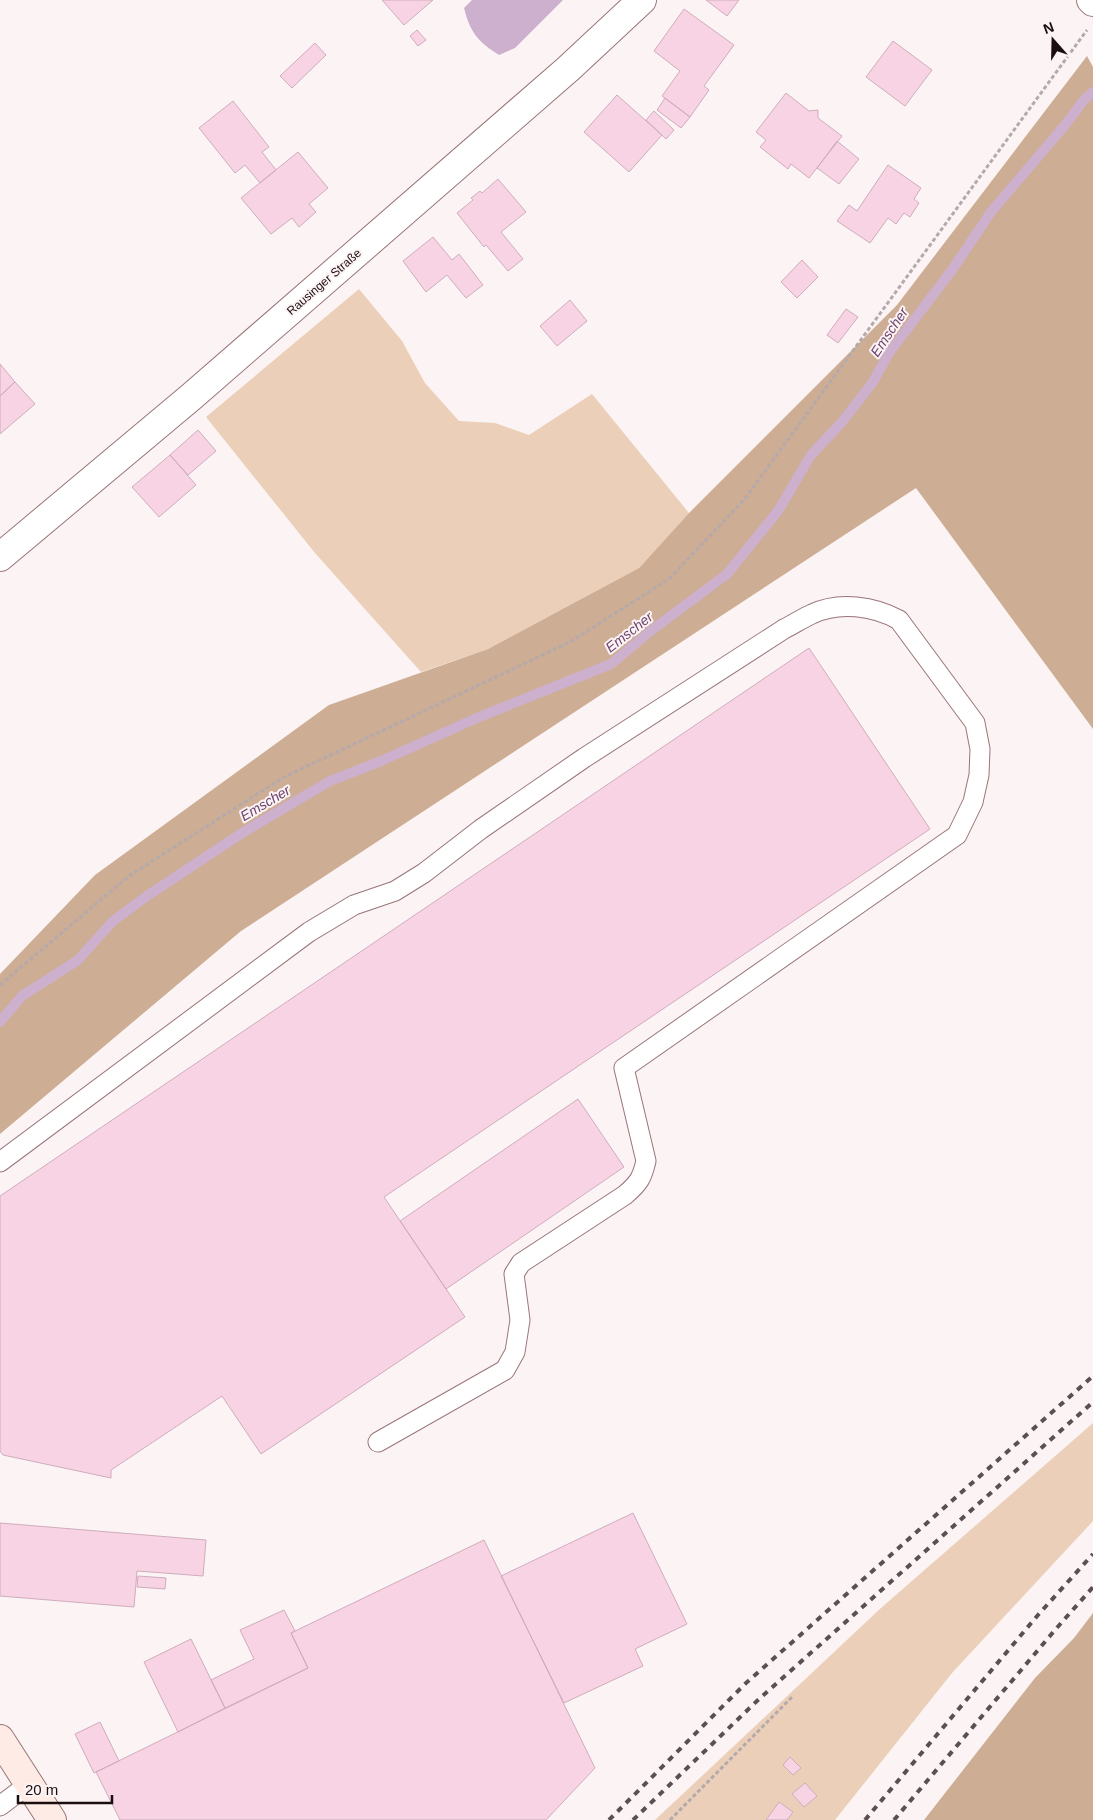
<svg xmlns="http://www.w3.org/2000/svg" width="1093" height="1820" viewBox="0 0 1093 1820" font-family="Helvetica,sans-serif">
<rect width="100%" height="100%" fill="#fcf3f4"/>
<path fill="#ebcfb9" d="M359,289L402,341L425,383L459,421L495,423L529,435L592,394L689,513L639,568L488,649L421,672L315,553L206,417Z
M1093,1423V1521L952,1673L835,1820H655L881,1608Z"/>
<path fill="#cdad93" d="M1087,56L1093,67V729L916,488L241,931L0,1134V974L95,875L329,705L488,649L639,568L689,513L897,305Z
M1093,1613V1820H924L1035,1678L1074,1638Z"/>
<path fill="#cdb0ce" d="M472,0H563L515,48L499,55C478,42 470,32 464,8Z"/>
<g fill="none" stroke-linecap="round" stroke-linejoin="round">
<path stroke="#cdb0ce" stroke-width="10" d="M0,1022L22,996L78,960L113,921L147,896L242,833L330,781L381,761L479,717L611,664L652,630L727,574L778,511L811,455L842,422L873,382L889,353L952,270L991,212L1065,125L1084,100L1093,92"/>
</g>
<path fill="#f7d3e3" stroke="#cfacbd" d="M382,0H433L404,25Z
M706,0H739L727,16Z
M684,9L734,45L704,86L709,90L690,117L662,96L680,71L654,51Z
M417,30L426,40L418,46L410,36Z
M893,41L932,70L905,106L866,77Z
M315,43L326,55L292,88L280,76Z
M786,93L809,111L818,110V118L842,136L809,178L791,164L788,169L760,147L766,140L756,132Z
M617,95L662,135L629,172L584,132Z
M665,98L690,117L681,128L657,110Z
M233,101L269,147L262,152L276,170L260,183L245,165L235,173L199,128Z
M654,111L674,130L666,139L646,120Z
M837,141L859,159L839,184L817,168Z
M298,152L328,188L309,204L316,212L299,227L292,218L271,234L241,198Z
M888,165L921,188L914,199L919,203L910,217L904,213L896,224L888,218L870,243L837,221L849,205L857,211Z
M498,179L526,212L501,232L523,259L508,271L486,245L484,247L457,213L473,200L471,198L480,191L482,193Z
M433,237L452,260L459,254L483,285L466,298L447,275L426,292L403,261Z
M802,260L818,277L797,298L781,282Z
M570,300L587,321L557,346L540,326Z
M846,309L858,317L838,343L827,335Z
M0,364L15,382L0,396Z
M15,382L35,404L0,434V396Z
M198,430L216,451L188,475L170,455Z
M170,455L196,485L159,517L132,487Z
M809,648L930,829L384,1197L465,1317L261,1454L222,1396L111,1470V1478L3,1455L0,1451V1196Z
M578,1099L624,1167L446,1289L400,1221Z
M633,1513L687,1624L635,1649L643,1666L564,1703L501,1576Z
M0,1523L206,1540L203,1576L137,1571L134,1607L0,1596Z
M484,1540L595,1768L546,1820H120L96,1772L308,1668L291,1633Z
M138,1576L166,1578L165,1589L137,1587Z
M284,1610L295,1631L291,1633L308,1668L225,1708L211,1680L254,1659L240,1630Z
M191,1639L225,1708L178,1732L144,1662Z
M100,1722L119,1761L94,1773L75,1734Z
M790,1757L801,1768L793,1775L783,1765Z
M805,1783L817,1796L804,1807L792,1794Z
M779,1802L793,1812L787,1820H766Z"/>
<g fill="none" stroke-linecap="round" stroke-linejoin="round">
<g stroke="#997578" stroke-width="21">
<path id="lane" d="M0,1162L309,932L354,905L395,891L424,873L481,829L584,758L784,629C794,624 803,618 812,614C839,601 874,606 899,620L975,723L980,749L979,775L973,802L957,835L624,1068L646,1161C642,1178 639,1183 625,1195L521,1263L514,1274L520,1320L515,1352L505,1370L378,1442
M0,1806L29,1784"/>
</g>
<g stroke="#997578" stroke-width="30">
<path id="street" d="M1091,0L1093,2
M0,557L191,397L568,69L642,0"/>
</g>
<g stroke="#997578" stroke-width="30">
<path id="secondary" d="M0,1739L52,1820"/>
</g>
<path stroke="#b4a9ab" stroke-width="3" stroke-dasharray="4 2.5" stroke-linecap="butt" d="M0,985L129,876L284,777L570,642L669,579L744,500L1087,30
M670,1820L793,1696"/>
<use href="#lane" stroke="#fff" stroke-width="19"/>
<use href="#street" stroke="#fff" stroke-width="28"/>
<use href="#secondary" stroke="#feebe6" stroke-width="28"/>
<path stroke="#5c4f51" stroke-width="4" stroke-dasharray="6 6" stroke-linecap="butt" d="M609,1820L746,1683L1093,1376
M633,1820L759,1699L1093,1402
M865,1820L1038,1615L1093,1554
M894,1820L1055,1630L1093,1587"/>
</g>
<g text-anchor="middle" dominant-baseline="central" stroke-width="4" stroke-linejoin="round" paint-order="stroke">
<g font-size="12" fill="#1c0e10" stroke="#fcf3f4">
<text transform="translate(324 282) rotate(-41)">Rausinger Straße</text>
</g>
<g font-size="14" font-style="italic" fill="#6c456f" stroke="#fcf3f4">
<text transform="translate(889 332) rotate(-56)">Emscher</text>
<text transform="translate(629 632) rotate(-38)">Emscher</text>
<text transform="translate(265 803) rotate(-31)">Emscher</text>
</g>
</g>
<g transform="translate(1053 40) rotate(340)" stroke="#fcf3f4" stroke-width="4" paint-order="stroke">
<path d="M0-4L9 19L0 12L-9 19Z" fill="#1c0e10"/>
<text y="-8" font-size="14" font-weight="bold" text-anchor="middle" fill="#1c0e10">N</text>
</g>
<path d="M18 1795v8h94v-8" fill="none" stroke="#1c0e10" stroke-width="2.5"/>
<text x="25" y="1795" font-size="15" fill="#1c0e10" stroke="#fcf3f4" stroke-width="4" paint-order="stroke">20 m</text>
</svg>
